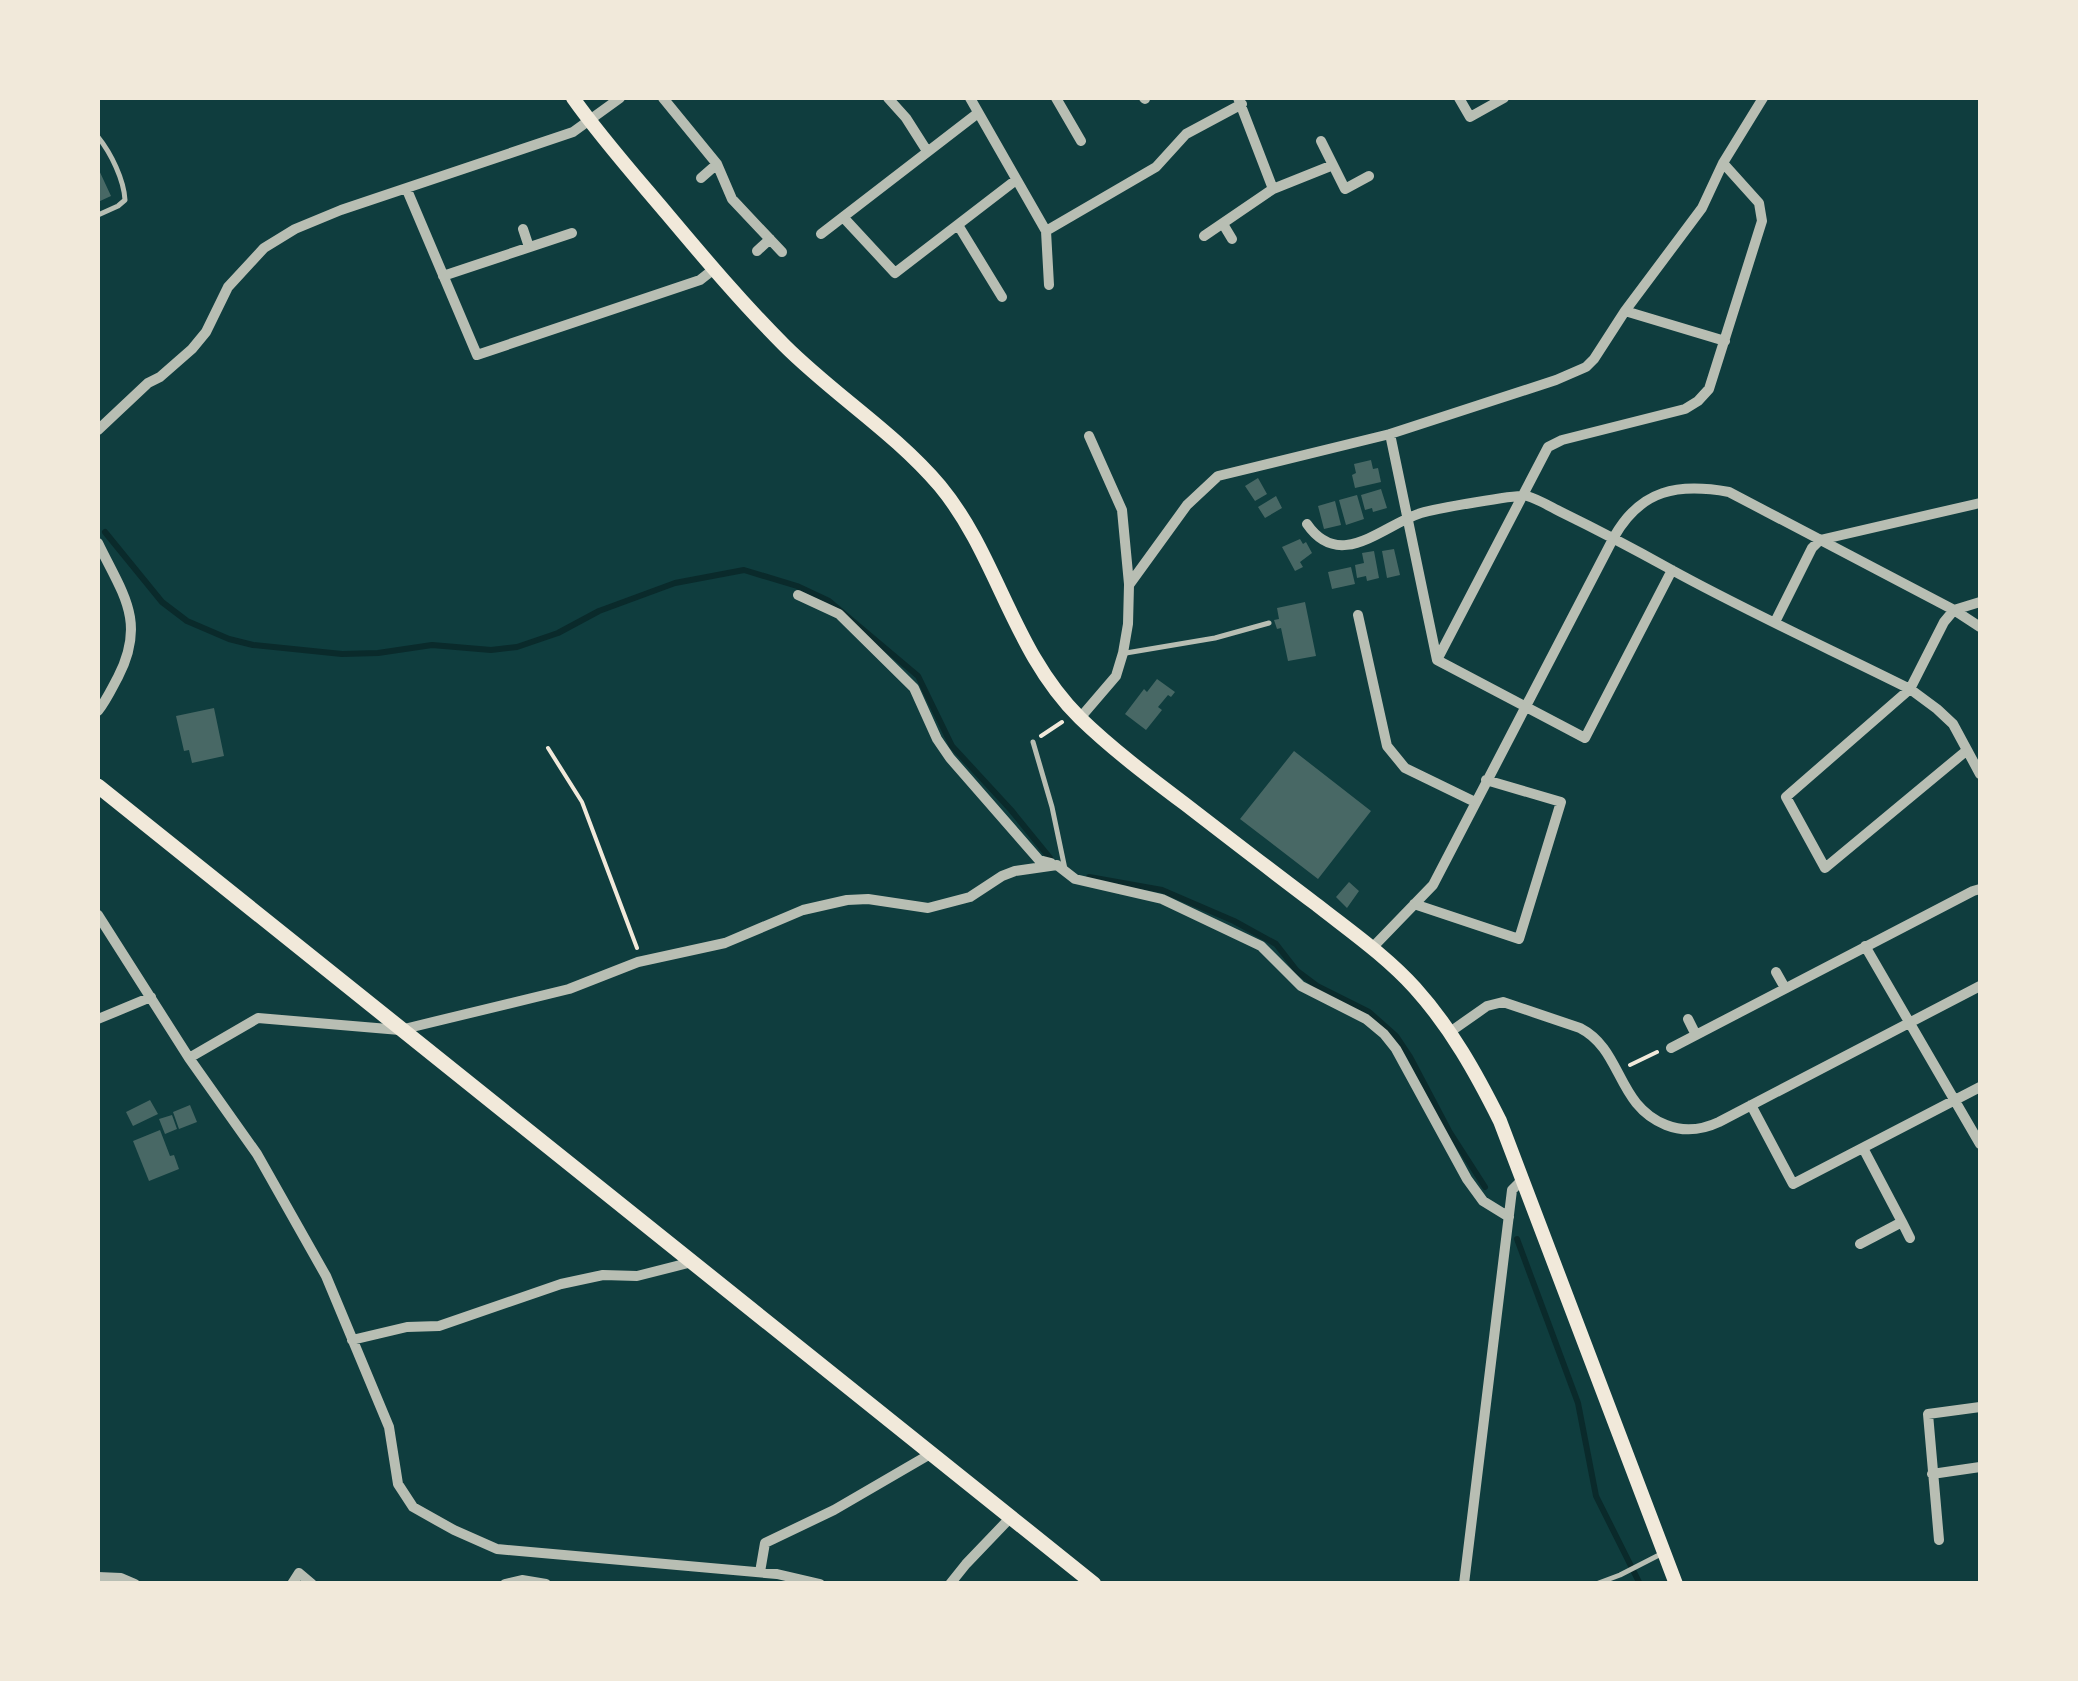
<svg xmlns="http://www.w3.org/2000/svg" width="2078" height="1681" viewBox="0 0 2078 1681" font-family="Raleway,sans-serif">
<rect width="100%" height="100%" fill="#0f3d3e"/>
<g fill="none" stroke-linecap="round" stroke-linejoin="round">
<path stroke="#0a2a2b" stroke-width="6" d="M105,532L162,602L187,621L229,639L253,645L342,654L378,653L432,645L491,650L517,647L558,633L599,611L675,583L744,570L797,586L829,601L918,676L952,746L1011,810L1050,858
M1089,877L1162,890L1234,921L1276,944L1297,971L1317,986L1369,1012L1396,1036L1410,1057L1449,1131L1485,1187
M1517,1239L1578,1403L1596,1496L1640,1584"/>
</g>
<path fill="#486865" d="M98,168L111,196L98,202Z
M1371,460L1373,469L1378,468L1381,482L1355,488L1352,475L1356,473L1354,464Z
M1258,478L1267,494L1255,501L1245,486Z
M1381,489L1387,508L1373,512L1372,508L1365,510L1361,495Z
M1357,495L1364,519L1346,525L1339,500Z
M1276,496L1282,508L1265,518L1258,507Z
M1335,501L1341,525L1324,529L1318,506Z
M1300,539L1303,544L1306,542L1312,553L1300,562L1303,567L1295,571L1282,547Z
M1394,549L1400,575L1387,578L1382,551Z
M1374,551L1379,578L1367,581L1366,576L1357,578L1355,565L1364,563L1362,553Z
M1351,567L1355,584L1332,589L1328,572Z
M1305,602L1316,656L1288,661L1281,628L1277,629L1274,620L1279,619L1277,608Z
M1157,679L1175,692L1171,697L1168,695L1158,707L1162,710L1146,730L1125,714L1144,689L1147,692Z
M214,708L224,756L192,763L189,750L184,751L176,716Z
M1294,751L1371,811L1318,879L1240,819Z
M1349,882L1359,891L1347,908L1336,897Z
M150,1100L158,1114L133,1126L126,1112Z
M190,1105L197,1122L179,1129L173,1112Z
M172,1115L177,1129L165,1134L159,1119Z
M160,1130L170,1156L174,1155L179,1169L149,1181L133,1141Z"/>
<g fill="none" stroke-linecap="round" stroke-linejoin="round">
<path stroke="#f1e9da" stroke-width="4" d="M1041,736L1062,722
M548,748L582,802L637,948
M1630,1065L1657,1052"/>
<path stroke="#b8beb3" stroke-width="5" d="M98,137C111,153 124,180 125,200L118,206L98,215
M1126,653L1215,638L1269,623
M1033,742L1052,807L1065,869
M1596,1584L1620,1575L1661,1554"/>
<path stroke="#b8beb3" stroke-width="10" d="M663,98L717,164L732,199L782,252
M888,98L906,118L927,151
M970,98L1046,231L1156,167L1186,134L1242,104
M1056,98L1081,141
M1144,98L1145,99
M1238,98L1273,189
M1459,98L1470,117L1504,98
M1321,141L1345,189L1369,176
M701,178L717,164
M407,190L477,355L700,280L714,269
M843,217L895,273L1016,180
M1223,224L1232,239
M958,225L1002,297
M523,229L529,247
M1046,231L1049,285
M821,234L978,113
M1204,236L1273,189L1333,165
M757,251L770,239
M443,276L572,233
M1625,311L1725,341
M98,430L148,383L160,377L192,349L206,332L228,287L264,248L295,229L341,210L573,132L620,98
M1390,434L1437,660L1548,447L1562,440L1685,409L1698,401L1709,389L1762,221L1759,203L1723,163
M1089,436L1122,510L1129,584
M1307,524C1340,572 1383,525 1421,513C1434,509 1519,494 1527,496C1538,499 1551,507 1561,512C1598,530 1634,549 1670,569C1748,612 1830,649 1910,689L1937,709L1953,724L1980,774
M98,543C122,593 147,621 118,677C112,688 106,701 98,711
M798,595L839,614L914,688L937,739L950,758L1039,860L1051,863
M1358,615L1387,746L1405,768L1475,802
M1775,622L1812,548L1820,540L1980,503
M1437,660L1585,738L1672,570
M1080,718L1116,676L1123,653L1128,624L1129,585L1187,505L1218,476L1390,434L1556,380L1586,367L1594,359L1625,311L1702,208L1723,163L1763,98
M1966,751L1825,868L1786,797L1910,689L1944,622L1954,610L1980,602
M1414,904L1519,939L1561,802L1486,780
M98,915L189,1058L257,1154L326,1276L389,1427L398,1484L413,1507L454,1530L497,1549L777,1574L820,1584
M1865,946L1980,1144
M1372,948L1433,885L1614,537C1641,489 1678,483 1729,492L1954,610L1980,627
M1776,972L1785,988
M98,1019L151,997
M1688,1019L1696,1035
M1450,1032L1487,1006L1503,1002L1580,1028C1623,1050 1616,1105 1666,1125C1684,1132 1702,1130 1719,1122L1980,986
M1671,1048L1973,891L1980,889
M189,1058L258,1018L400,1030L569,989L638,962L725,943L803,910L847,900L868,899L928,908L970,897L1002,876L1015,871L1057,865L1075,879L1162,899L1261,946L1301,986L1366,1019L1384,1034L1396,1049L1467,1179L1483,1201L1509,1217
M1751,1105L1793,1184L1980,1087
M1902,1222L1910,1238
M1860,1244L1902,1222L1863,1148
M352,1340L407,1327L439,1326L561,1284L603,1275L637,1276L692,1262
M1932,1474L1980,1467
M1939,1540L1928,1414L1980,1407
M760,1572L765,1543L834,1510L932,1453
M98,1577L121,1578L135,1584
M292,1584L299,1573L312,1584
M505,1584L522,1580L546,1584
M950,1584L966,1564L1011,1517
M1464,1584L1512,1190L1522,1180"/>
<path stroke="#f1e9da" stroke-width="14" d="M573,98C602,139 636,177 668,215C705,259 743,304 784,345C834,395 894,432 940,486C998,556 1012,651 1080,718C1112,749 1149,777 1185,804C1229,838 1273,872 1317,905C1350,931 1386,956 1415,988C1451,1028 1476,1073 1500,1121L1676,1584"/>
<path stroke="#f1e9da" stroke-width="15" d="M98,786L1094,1584"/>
</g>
<rect width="2078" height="1681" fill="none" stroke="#f1e9da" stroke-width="200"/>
</svg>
